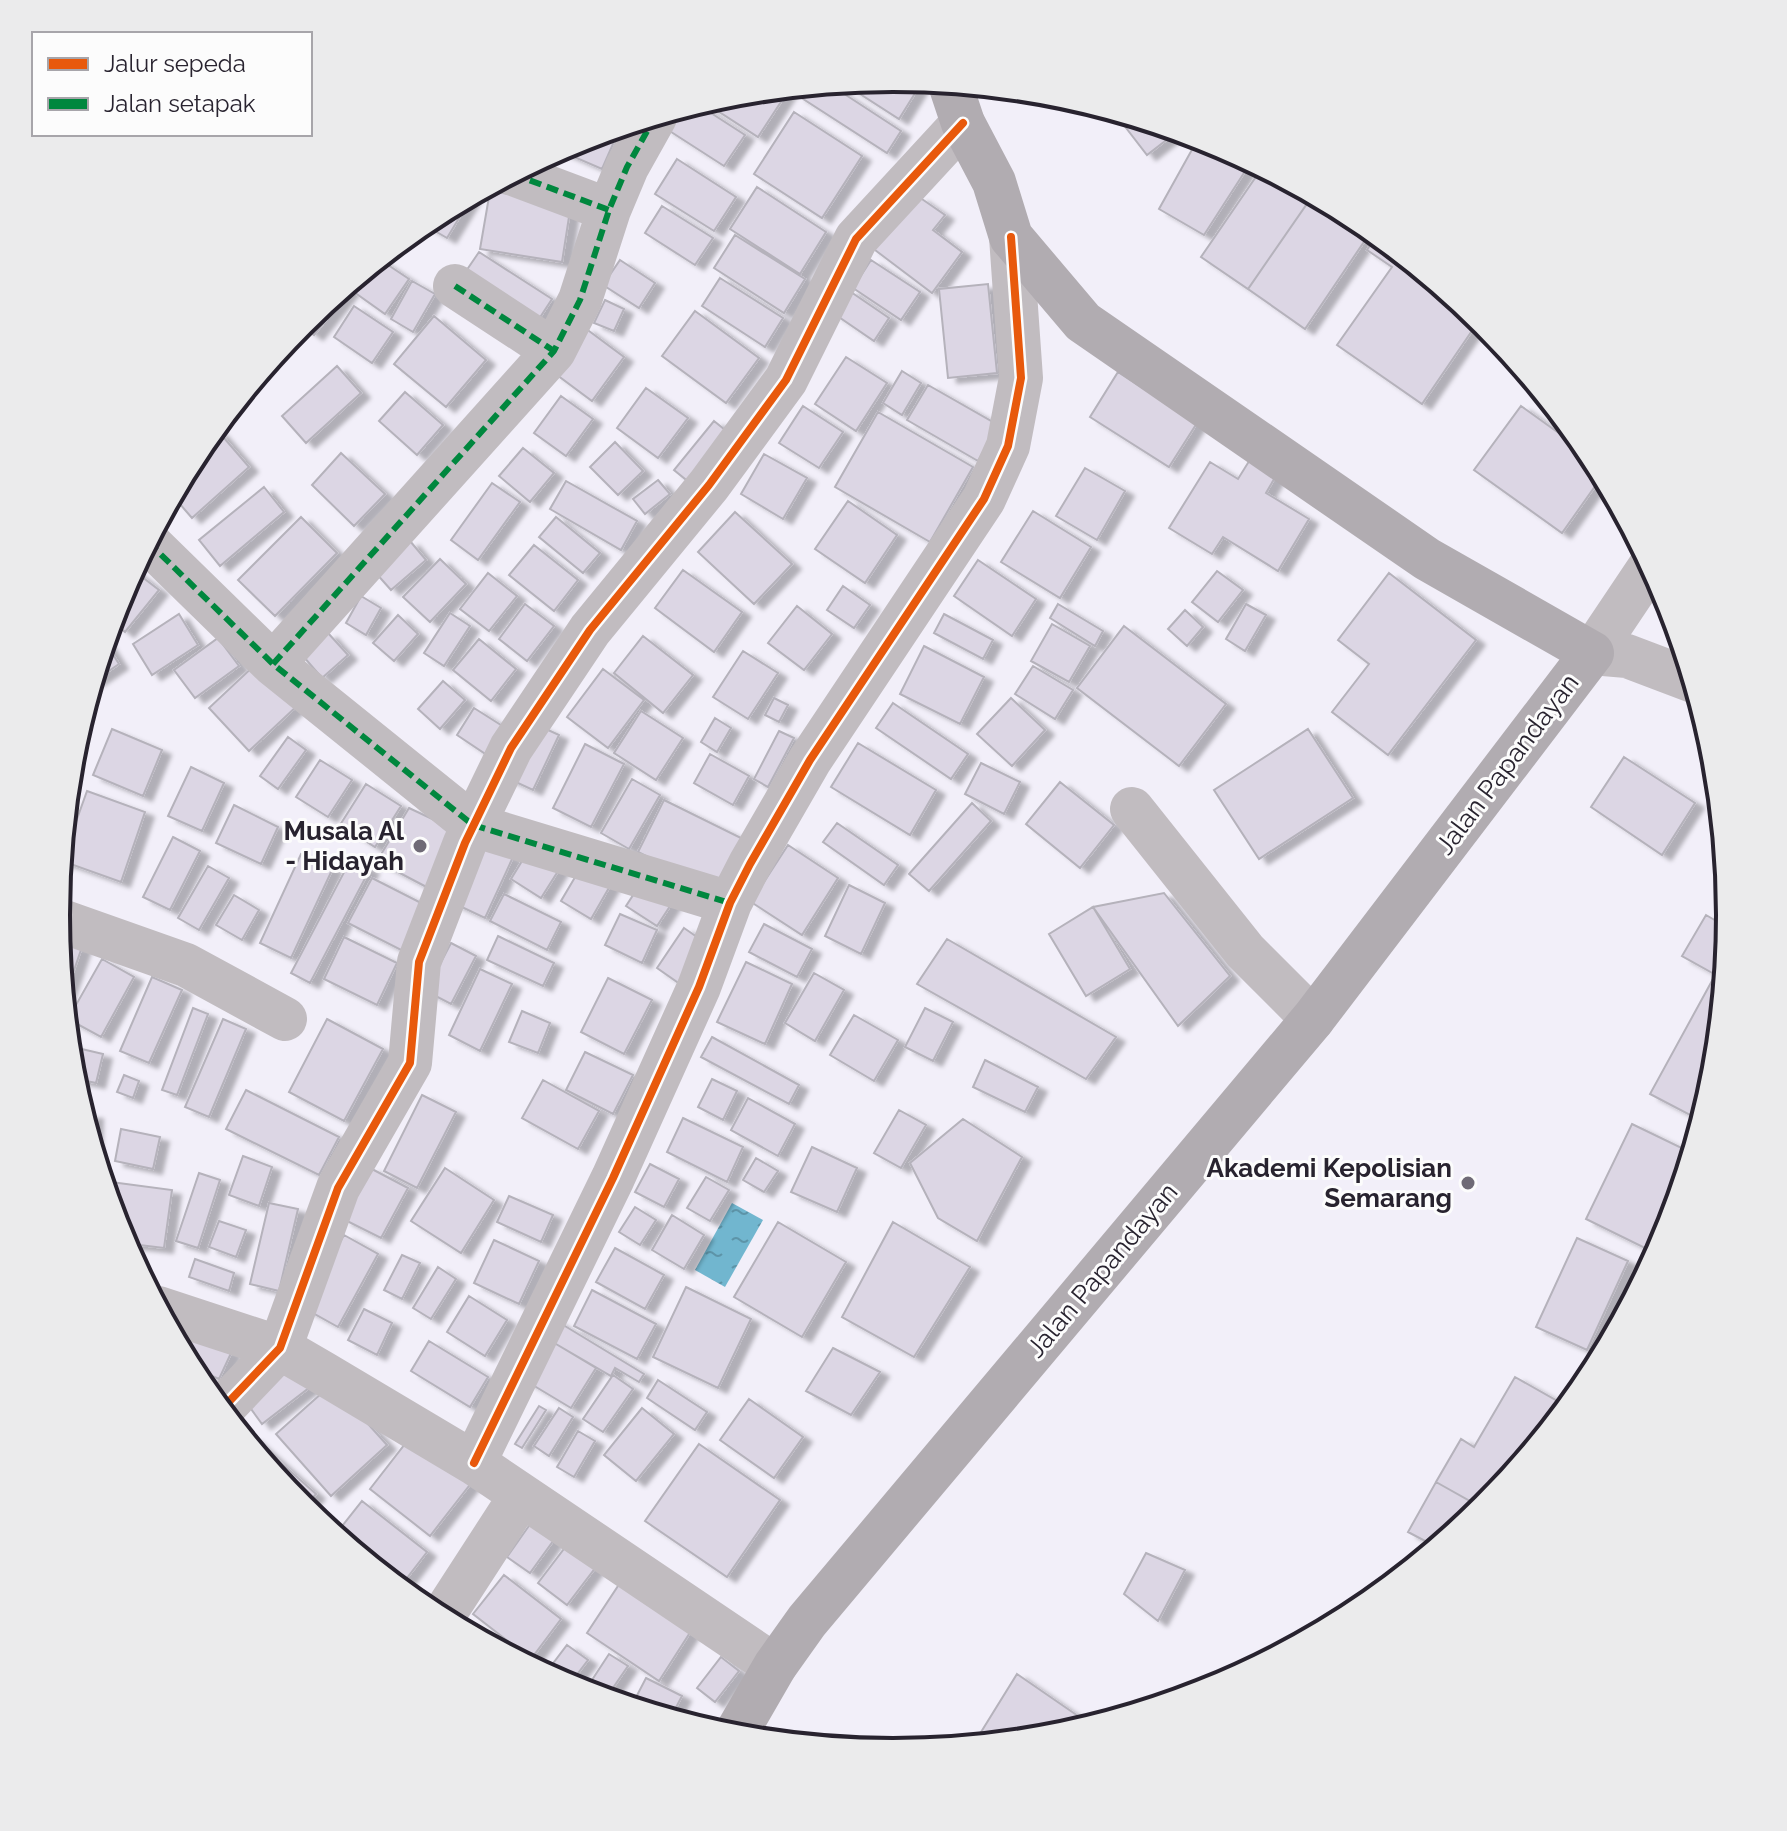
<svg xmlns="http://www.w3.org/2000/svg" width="1787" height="1831" viewBox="0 0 1787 1831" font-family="Raleway,sans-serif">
<defs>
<pattern id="water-ripples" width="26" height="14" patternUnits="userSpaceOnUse" patternTransform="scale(2)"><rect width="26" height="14" fill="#71b6cf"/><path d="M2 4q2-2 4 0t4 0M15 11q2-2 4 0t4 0" fill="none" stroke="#5d94a8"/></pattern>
<filter id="shadow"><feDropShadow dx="9" dy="5" stdDeviation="2" flood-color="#0004"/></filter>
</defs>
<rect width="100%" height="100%" fill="#f2eff9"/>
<path fill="url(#water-ripples)" d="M732,1203L763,1220L725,1287L695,1270Z"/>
<path fill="#dcd6e4" stroke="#b5b2bb" stroke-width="2" filter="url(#shadow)" d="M894,78L922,82L899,119L843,83Z
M829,84L901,131L887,153L797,95L803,87Z
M790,88L758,137L704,102L731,94Z
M697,104L745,135L724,166L665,128L676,111Z
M1113,111L1178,131L1147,155Z
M794,112L862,156L822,218L754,174Z
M620,128L602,169L558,150L573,142Z
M1199,137L1251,162L1204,235L1159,209Z
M677,159L736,197L714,231L655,194Z
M1262,168L1313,195L1248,289L1201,257Z
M757,187L826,232L800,274L730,229Z
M490,191L571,204L562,262L480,249Z
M473,195L447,238L423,224L429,219Z
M1313,195L1372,230L1305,329L1248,289Z
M919,197L945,215L933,230L962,252L932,293L871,247Z
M662,206L713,238L695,265L645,233Z
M1377,234L1480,319L1422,404L1337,345L1392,267L1367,250Z
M735,235L805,279L784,313L714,268Z
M479,252L552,299L535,325L462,277Z
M379,259L409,279L385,314L354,292Z
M620,260L655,283L639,308L603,285Z
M871,260L920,292L901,320L853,288Z
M365,271L314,335L300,324L302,323Z
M720,278L783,318L765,347L702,306Z
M412,281L435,294L413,332L391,319Z
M988,284L997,373L948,378L939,289Z
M848,290L889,318L874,341L833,313Z
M605,300L624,309L614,331L594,323Z
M354,306L393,332L372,363L334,337Z
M695,311L759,358L726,403L662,356Z
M434,316L486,360L446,407L394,364Z
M585,328L624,357L592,401L553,372Z
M846,357L887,383L856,431L815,404Z
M337,366L361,393L306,443L282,416Z
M902,371L921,383L902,415L883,403Z
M1118,372L1197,423L1169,467L1090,417Z
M928,385L998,425L978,461L907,420Z
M646,388L688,418L658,458L617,428Z
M405,392L443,425L417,455L379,421Z
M561,396L593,419L566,456L534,433Z
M803,406L843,432L819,468L779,443Z
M1521,406L1595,459L1603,475L1562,533L1474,470Z
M878,412L973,467L930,542L835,487Z
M714,421L730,434L690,483L674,470Z
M218,431L249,467L192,518L173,496L197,450Z
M615,442L643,471L618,495L590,467Z
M523,448L554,473L530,502L499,476Z
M341,453L385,494L354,526L312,485Z
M764,454L807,478L783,519L741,494Z
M1251,458L1277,474L1266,493L1309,519L1278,571L1223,537L1212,554L1169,528L1210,462L1238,479Z
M1085,468L1125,491L1097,540L1056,516Z
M658,480L670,494L645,514L633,499Z
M566,481L637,521L621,550L550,509Z
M492,483L520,502L478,560L451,540Z
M264,487L284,512L220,566L199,540Z
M848,501L897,535L865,583L815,549Z
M1033,511L1091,547L1060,598L1001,562Z
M735,512L792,564L754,604L698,552Z
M301,517L337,553L275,616L238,580Z
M556,517L600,553L583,573L539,537Z
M410,541L426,560L391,590L375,572Z
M534,545L578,580L554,611L509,575Z
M440,559L466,584L430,622L403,597Z
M978,560L1036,599L1012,636L954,596Z
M133,570L159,590L125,632L112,621Z
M683,570L742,612L714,652L655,608Z
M1217,571L1243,590L1218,622L1192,602Z
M488,573L517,596L489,631L460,609Z
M1389,573L1476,640L1388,755L1332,712L1369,664L1338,640Z
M843,586L870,605L854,628L827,610Z
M361,596L381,608L366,635L346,623Z
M525,604L554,626L527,661L499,639Z
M1058,604L1103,631L1095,646L1050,618Z
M1246,604L1266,615L1245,651L1226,639Z
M797,606L832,634L804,670L768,643Z
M1185,610L1203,627L1187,646L1168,629Z
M450,613L470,626L444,666L424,653Z
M179,614L198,645L152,675L133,644Z
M944,614L993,640L983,659L934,633Z
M398,615L418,634L394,661L373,643Z
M1052,624L1090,646L1069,682L1031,661Z
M1124,626L1226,704L1179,766L1077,688Z
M328,633L348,655L322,678L303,656Z
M643,636L693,675L663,713L614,673Z
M218,638L239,666L195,698L174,670Z
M479,639L516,669L491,701L453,670Z
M105,642L119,664L94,681V680Z
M924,646L984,677L960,724L900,694Z
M743,651L778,673L748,719L713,697Z
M257,663L298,705L249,751L209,708Z
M1033,666L1073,690L1055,719L1015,694Z
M603,669L644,700L608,748L567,717Z
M443,681L465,700L440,729L418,709Z
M774,698L788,705L779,722L765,715Z
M1011,698L1045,730L1012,766L977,734Z
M893,703L968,754L951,779L876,728Z
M474,708L504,727L487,755L457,735Z
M641,711L683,738L656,780L614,753Z
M715,718L731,728L717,752L701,742Z
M533,723L559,735L533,790L507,778Z
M112,729L162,750L143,796L93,775Z
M1308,729L1353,798L1259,859L1214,790Z
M779,731L794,738L768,787L754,779Z
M288,737L306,750L278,789L260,776Z
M858,743L936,790L910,835L831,787Z
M585,744L624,764L591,827L553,808Z
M710,754L749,776L733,805L694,783Z
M1624,757L1695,803L1662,855L1591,807Z
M320,760L352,780L328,817L296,797Z
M981,763L1020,782L1004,814L965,794Z
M191,767L224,783L202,831L168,816Z
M632,779L660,795L629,849L601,833Z
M1060,782L1114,825L1080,868L1026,824Z
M366,784L401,806L375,847L340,825Z
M87,791L145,812L121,882L62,861Z
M664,800L745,840L719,892L638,852Z
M972,803L991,821L929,891L909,874Z
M234,805L278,827L261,864L216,843Z
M409,808L460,832L436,892L377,861Z
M837,823L898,865L884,885L823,842Z
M173,837L200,851L170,910L143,897Z
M483,843L513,857L485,918L449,901Z
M788,845L838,878L802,935L751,902Z
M530,848L560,868L541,898L511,879Z
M301,854L333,868L291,958L260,943Z
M351,859L370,869L310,983L291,973Z
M584,862L614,879L591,919L561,901Z
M208,866L229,878L199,930L178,918Z
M372,878L429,907L405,952L348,923Z
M643,880L674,900L657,926L626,906Z
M849,885L885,903L861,954L825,936Z
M1164,893L1230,976L1178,1026L1093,907Z
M504,894L561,922L547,950L490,921Z
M234,895L259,910L242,940L216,925Z
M1093,907L1130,969L1086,996L1049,934Z
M620,914L657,930L642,963L605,945Z
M1706,915L1730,929L1725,980L1682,956Z
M764,924L812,949L797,977L749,952Z
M684,928L707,944L680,984L657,968Z
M498,936L554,963L543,986L487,960Z
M344,937L397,963L377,1005L324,979Z
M947,939L1116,1037L1086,1079L917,984Z
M59,942L82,947L64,999Z
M451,943L476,956L451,1004L426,991Z
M102,959L134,977L101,1037L68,1019Z
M746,962L792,984L765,1044L717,1022Z
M480,969L512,984L480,1051L449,1035Z
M814,973L844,990L815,1041L785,1023Z
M152,977L182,990L149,1063L120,1051Z
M608,978L652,1000L624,1054L581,1032Z
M1713,979L1724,986L1715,1076L1692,1116L1650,1094Z
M193,1008L208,1014L177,1095L162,1090Z
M925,1008L953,1022L933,1061L905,1047Z
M522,1011L550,1023L538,1053L509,1042Z
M854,1015L898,1040L874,1081L830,1055Z
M223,1019L246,1029L209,1117L185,1107Z
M327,1019L383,1049L344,1121L289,1092Z
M712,1037L799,1085L789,1104L701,1057Z
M69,1046L103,1054L96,1083L72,1078Z
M585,1052L633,1075L613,1114L566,1090Z
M985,1060L1038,1087L1025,1112L973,1087Z
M124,1075L139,1081L133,1098L117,1092Z
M712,1079L737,1091L723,1120L698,1107Z
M543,1080L599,1111L578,1149L522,1118Z
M246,1090L339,1137L319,1175L226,1129Z
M422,1095L456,1112L417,1188L384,1171Z
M748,1098L795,1124L778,1156L731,1130Z
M899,1110L926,1125L901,1168L874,1153Z
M83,1114H94L93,1147Z
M683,1118L743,1147L727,1182L667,1152Z
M963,1119L1022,1157L977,1241L938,1218L910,1163Z
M1632,1124L1692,1153L1678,1199L1653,1252L1586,1219Z
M121,1129L160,1137L153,1169L115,1161Z
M812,1147L857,1168L837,1212L791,1192Z
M243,1156L272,1167L259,1206L229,1195Z
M756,1158L778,1171L764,1192L743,1180Z
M650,1164L679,1179L664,1207L635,1192Z
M370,1168L408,1188L381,1238L343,1219Z
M445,1168L494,1200L461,1253L411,1221Z
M199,1173L220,1180L198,1248L176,1241Z
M706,1177L729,1190L710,1221L687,1208Z
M111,1182L172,1190L164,1248L123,1243L109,1200Z
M509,1196L553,1215L541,1242L497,1222Z
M269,1203L298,1209L279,1291L250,1284Z
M635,1207L656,1220L640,1245L619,1232Z
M672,1215L704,1235L684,1269L652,1250Z
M219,1221L246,1230L236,1257L209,1247Z
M778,1222L846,1262L802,1337L734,1297Z
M893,1222L970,1267L914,1357L842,1317Z
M344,1235L378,1254L338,1327L304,1308Z
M1577,1238L1628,1261L1587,1350L1536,1327Z
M494,1240L539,1261L519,1304L474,1283Z
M615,1248L664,1275L645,1309L596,1282Z
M402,1255L420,1263L402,1299L384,1290Z
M195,1259L234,1273L229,1291L189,1277Z
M438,1267L456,1279L431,1319L413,1308Z
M686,1287L751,1319L718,1388L653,1357Z
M592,1290L656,1324L637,1359L574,1326Z
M469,1296L507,1320L485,1356L447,1332Z
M364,1309L392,1323L377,1355L348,1340Z
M555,1320L644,1374L639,1382L615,1368L611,1376L544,1337Z
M170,1331L232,1351L219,1379L189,1366Z
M546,1338L596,1368L571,1408L521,1378Z
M429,1341L488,1377L470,1407L411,1371Z
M833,1348L880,1372L851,1415L806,1391Z
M295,1359L314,1384L262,1424L243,1398Z
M613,1375L633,1389L603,1432L583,1419Z
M1515,1377L1559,1402L1541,1434L1545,1436L1484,1509L1436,1482L1461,1439L1474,1447Z
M658,1380L707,1412L695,1430L647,1398Z
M332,1384L387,1445L331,1496L276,1434Z
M749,1399L803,1437L774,1478L720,1440Z
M539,1406L546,1410L522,1448L515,1444Z
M559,1408L573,1417L549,1456L534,1446Z
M642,1408L674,1434L636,1481L604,1455Z
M578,1431L595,1441L574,1477L557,1467Z
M412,1435L472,1482L430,1536L370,1489Z
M252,1437L316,1494L303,1509L248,1442Z
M699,1444L780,1500L727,1577L645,1521Z
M1436,1482L1484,1509L1416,1565L1429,1543L1408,1532Z
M362,1501L427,1552L400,1587L335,1535Z
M538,1513L561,1530L530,1573L507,1557Z
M570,1541L599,1563L567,1605L538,1583Z
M1146,1553L1185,1570L1158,1621L1124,1594Z
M504,1575L561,1619L531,1659L473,1614Z
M620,1583L691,1631L659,1681L587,1633Z
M567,1645L588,1660L569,1685L548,1670Z
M609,1654L628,1666L608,1695L590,1683Z
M721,1657L739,1671L715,1702L697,1688Z
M1017,1674L1078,1716L1068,1734L973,1745Z
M646,1678L682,1696L670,1719L631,1707Z"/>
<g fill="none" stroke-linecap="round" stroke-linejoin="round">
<path stroke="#c1bcc0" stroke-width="44" d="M513,174L609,210
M455,286L554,351
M148,542L273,664L473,825L730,903
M1592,653L1651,565
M1592,653L1627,656L1693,681
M273,664L554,351L580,300L609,210L627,167L655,117
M1132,809L1245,951L1313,1019
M56,919L186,965L285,1019
M158,1308L280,1348L323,1373L474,1463L775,1666
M221,1410L280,1348L338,1188L410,1063L419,962L465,843L511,748L590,630L709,485L786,380L856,239L963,123
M474,1463L613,1178L699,987L730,903L750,864L810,760L984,499L1008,446L1021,378L1011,237
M441,1619L520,1497"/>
<path stroke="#b1acb1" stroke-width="44" d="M734,1737L775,1666L807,1621L1313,1019L1592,653L1427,559L1083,322L1011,237L994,182L963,123L950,84"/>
<path stroke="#00873e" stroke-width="6" stroke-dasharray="12 6" stroke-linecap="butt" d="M513,174L609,210
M455,286L554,351
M148,542L273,664L473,825L730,903
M273,664L554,351L580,300L609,210L627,167L655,117"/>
<g stroke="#fcfcfc" stroke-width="13">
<path id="cycleway" d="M221,1410L280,1348L338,1188L410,1063L419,962L465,843L511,748L590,630L709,485L786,380L856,239L963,123
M474,1463L613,1178L699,987L730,903L750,864L810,760L984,499L1008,446L1021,378L1011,237"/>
</g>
<use href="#cycleway" stroke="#e8590c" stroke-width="8"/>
</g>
<g fill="#6f6a76" stroke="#fcfcfc" stroke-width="3">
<circle cx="420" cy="846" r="8"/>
<circle cx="1468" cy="1183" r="8"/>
</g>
<g text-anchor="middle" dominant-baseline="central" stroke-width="6" stroke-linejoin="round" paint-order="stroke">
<g font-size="26" fill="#28232f" stroke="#fcfcfc">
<text transform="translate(1507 764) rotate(-53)">Jalan Papandayan</text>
<text transform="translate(1102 1270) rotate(-50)">Jalan Papandayan</text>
</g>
<g font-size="26" font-weight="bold" fill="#28232f" stroke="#fcfcfc" text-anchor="end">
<text x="404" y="831">Musala Al<tspan x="404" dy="30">- Hidayah</tspan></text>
<text x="1452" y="1168">Akademi Kepolisian<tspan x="1452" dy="30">Semarang</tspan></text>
</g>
</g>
<path d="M0 0H1787V1831H0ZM70 915a823 823 0 1 1 1646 0a823 823 0 1 1-1646 0Z" fill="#ebebec" fill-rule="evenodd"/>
<path fill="none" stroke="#28232f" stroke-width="4" d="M70 915a823 823 0 1 1 1646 0a823 823 0 1 1-1646 0Z"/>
<rect x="32" y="32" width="280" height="104" fill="#fcfcfc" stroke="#a7a5aa" stroke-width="2"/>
<rect x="48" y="58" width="40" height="12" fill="#e8590c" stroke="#a7a5aa" stroke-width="2"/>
<text x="104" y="72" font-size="24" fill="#28232f">Jalur sepeda</text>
<rect x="48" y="98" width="40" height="12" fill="#00873e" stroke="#a7a5aa" stroke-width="2"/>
<text x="104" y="112" font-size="24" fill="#28232f">Jalan setapak</text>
</svg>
